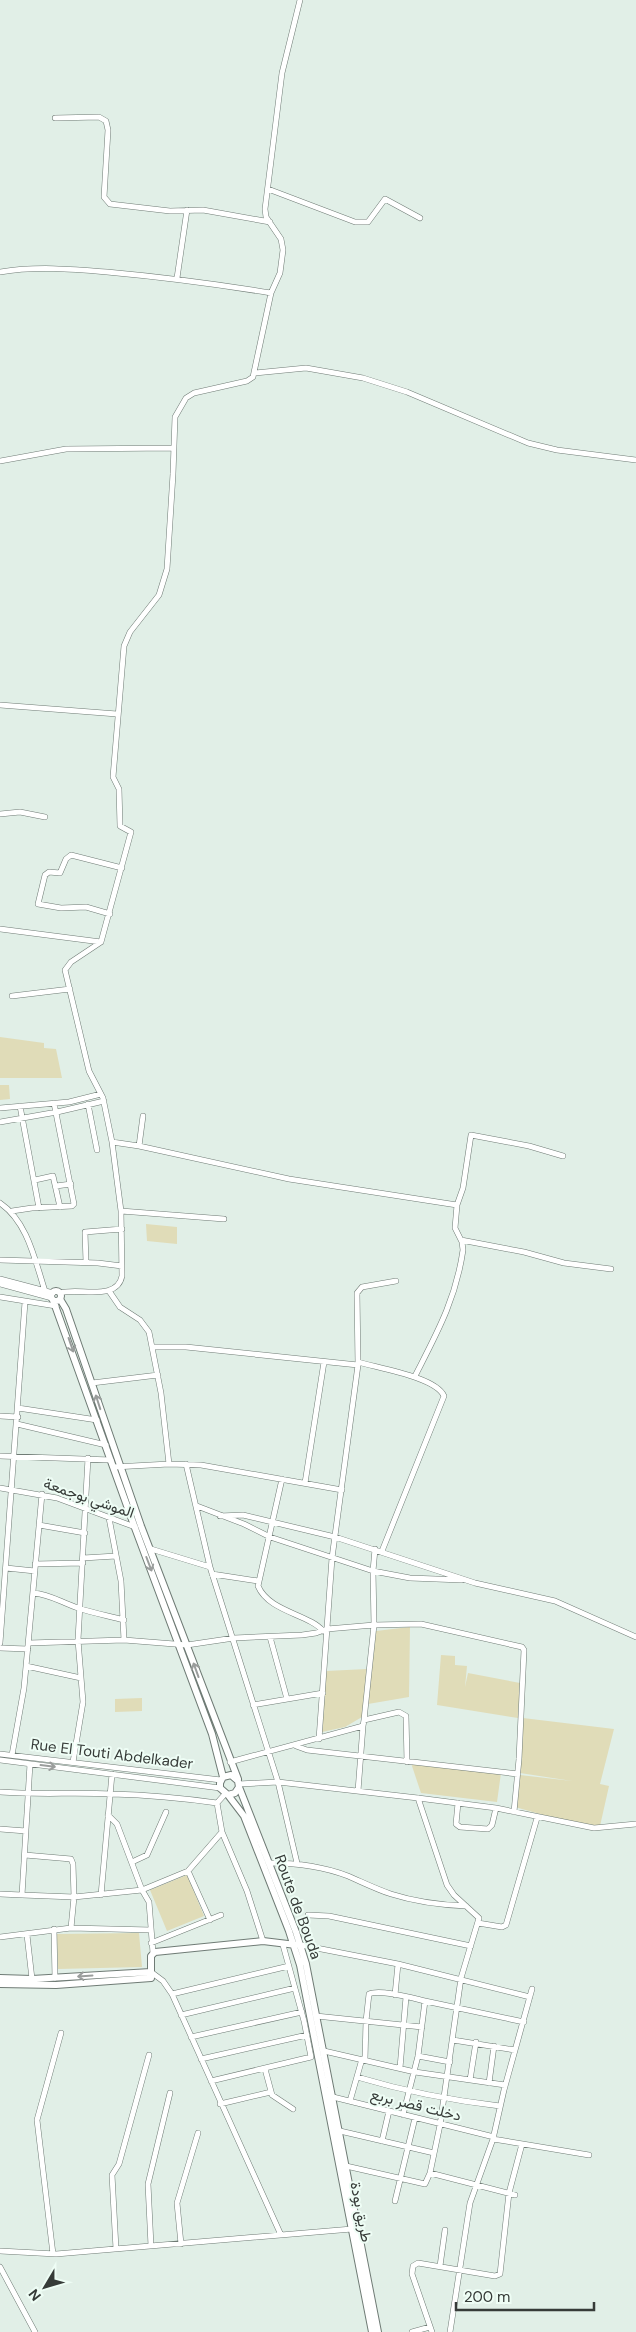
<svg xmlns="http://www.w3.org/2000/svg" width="636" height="2332" viewBox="0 0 636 2332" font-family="'DM Sans',Vazirmatn,sans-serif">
<rect width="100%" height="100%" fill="#e1efe7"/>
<path fill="#e0dcb8" d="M0,1037L44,1043V1048L56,1049L62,1078H0Z
M0,1085H9L10,1099L0,1100Z
M146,1224L177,1227V1244L147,1241Z
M410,1627L409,1697L368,1704L376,1631Z
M441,1655L455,1656V1665L467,1666L465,1687L468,1673L520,1683L518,1718L437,1705Z
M367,1669L362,1717L345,1727L322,1732L326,1671Z
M142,1698V1711L115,1712V1699Z
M523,1718L614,1729L600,1784L609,1786L600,1826L561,1820L515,1807L520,1775L572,1781L520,1773Z
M411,1763L501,1773L497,1802L421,1793Z
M187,1875L204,1916L167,1931L150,1890Z
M139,1933L142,1967L58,1969L57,1934Z"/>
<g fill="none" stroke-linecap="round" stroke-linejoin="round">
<g stroke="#6f7b75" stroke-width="6">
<path id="minor" d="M55,118L99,117L106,121L108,130L104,197L110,204L170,211L203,210L270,222
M268,189L355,222H368L385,199L420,218
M0,272C35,266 72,269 107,272C162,277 216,284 271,293
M177,278L187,210
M255,373L306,368L363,378L407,392L528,443L557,450L636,460
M0,461L66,449L173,448
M0,705L117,714
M0,814L20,812L45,817
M110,914L86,907L61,908L38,904L45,875L49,872L60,873L66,859L71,855L122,868
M0,929L101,942
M12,996L70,989
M88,1104L97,1150
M20,1106L39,1208
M0,1108L69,1102L101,1094
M0,1122L57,1112L104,1101
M112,1142L139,1146L289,1179L457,1205L455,1228L462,1242L463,1250C456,1299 437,1333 415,1376
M139,1146L143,1116
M35,1180L53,1176L60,1207
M56,1186L71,1184
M0,1203C28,1222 35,1261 45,1291
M457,1205L463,1188L471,1135L529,1146L563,1156
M12,1211L32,1208L72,1206L74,1204L54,1103
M121,1211L224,1219
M461,1240L524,1252L564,1263L611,1269
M0,1260L98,1263L122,1266
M86,1262L85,1232L122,1229
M0,1279L53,1293
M0,1284L52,1298
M109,1291L120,1307L140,1320L149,1332L161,1393L169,1464
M60,1293C78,1287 117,1302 122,1276L121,1211L112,1142L103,1098L89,1071L65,970L71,962L101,942L131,832L120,826L119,789L113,777L124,646L130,632L159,595L167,569L173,474L175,417L186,398L194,393L247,381L253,377L271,293L280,273L283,250L281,239L266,217L265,209L282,73L300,0
M0,1297L56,1306
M153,1347H186L358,1365
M358,1362C378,1368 436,1377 444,1396L382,1551
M92,1383L158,1375
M18,1408L97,1420
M0,1416L18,1417
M17,1424L106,1445
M0,1456L111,1460
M186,1464L210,1567L278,1782L297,1863
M114,1467L169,1464L201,1465L342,1490
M282,1479L258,1586C269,1612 309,1614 323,1631
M305,1483L324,1362
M0,1488L57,1498L135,1527
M197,1506L244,1524L270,1537L373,1571L410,1578L462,1580
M220,1516L243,1515L335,1537L475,1583L555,1601L636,1637
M109,1518L121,1581L124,1640
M39,1525L85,1533
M151,1549L210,1567
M375,1549L373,1571L374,1625L421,1624L522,1647L524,1650L519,1759L514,1812
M83,1558L116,1556
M35,1564L83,1563
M6,1568L35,1571
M212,1574L258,1581
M33,1593C50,1594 62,1603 78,1608C93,1613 109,1616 124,1620
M270,1637L287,1699
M0,1643L25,1302
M29,1643L124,1640L187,1645L234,1638L302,1635L316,1633L327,1629L374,1625L364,1720
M0,1648L28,1649
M26,1666L81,1678
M253,1705L323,1693
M319,1739L332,1558L358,1365L357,1293L362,1287L396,1281
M296,1746L307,1750L518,1774
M0,1754L221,1780
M12,1755L24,1688L42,1494
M0,1760L220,1788
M73,1762L83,1702L78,1640L88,1458
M230,1762L363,1726L364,1720L399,1712L406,1716L407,1762
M30,1764L22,1895L74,1897L71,1928
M239,1784L278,1782L418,1798L496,1808L594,1828L636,1824
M358,1791L363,1726
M0,1792C38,1795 75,1792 112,1794C148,1795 182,1798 217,1803
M458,1803L456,1824L460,1827L488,1829L492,1825L496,1808
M108,1815L117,1824L142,1890L149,1902L153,1953
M0,1829L26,1831
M222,1832L247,1891L263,1941
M25,1855L71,1859L73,1864L74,1897L142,1890L188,1871L210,1920
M132,1862L147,1855L166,1812
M269,1863C297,1863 322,1866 348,1876C362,1882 376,1889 391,1894C416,1902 440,1905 466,1906
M188,1871L222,1832L217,1803L225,1794
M0,1894L22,1895
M101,1895L112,1774
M308,1915L329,1916L471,1946
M478,1923L502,1927L506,1925L537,1818
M54,1929L55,1978
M27,1935L32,1979
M0,1937L71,1928L151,1930
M151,1943L221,1915
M301,1945L398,1964L530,1997
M151,1972L163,1981L172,1994L281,2235
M172,1994L289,1966
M395,1995L398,1964
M181,2015L295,1988
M316,2016L422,2027
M191,2037L302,2012
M453,2040L515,2050
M324,2051L415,2072L505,2085
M418,2056L450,2062
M201,2059L307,2035
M365,2060L366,2021L369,1994C380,1989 412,1998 425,2001
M400,2068L406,1997
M265,2069L272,2095L293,2109
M357,2077C407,2092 448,2100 500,2106
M470,2080L476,2042
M211,2081L311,2057L304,2021L283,1945
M489,2083L494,2046
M333,2097L494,2137
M350,2101L362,2059
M220,2104L271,2092
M403,2115L418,2056L425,2001L524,2022
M340,2131L434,2153
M493,2139L589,2155
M382,2141L389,2111
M346,2166L425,2184L430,2173L440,2125L461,1978L479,1918L454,1895L447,1885L418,1798
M430,2173L515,2195
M395,2201L415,2118
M181,2244L177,2203L198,2133
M151,2246L148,2184L170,2093
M116,2249L112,2175L119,2164L149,2055
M0,2251L56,2254L352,2229
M53,2254L37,2120L61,2033
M440,2266L445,2230
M0,2267L35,2332
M412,2332L430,2327
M432,2332L412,2274L413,2266L418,2263L495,2276L500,2274L509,2193L522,2144
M450,2332L470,2203L493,2139L504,2090L532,1989"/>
</g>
<g stroke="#6f7b75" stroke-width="8">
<path id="major" d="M51 1296a5 5 0 1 1 10 0a5 5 0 1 1-10 0Z
M60,1299L66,1309L141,1526L238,1779
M53,1300L135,1528L212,1734L223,1777L220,1783V1788L228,1795L235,1793L239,1787L238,1781L231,1775L223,1777
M239,1787L296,1932L306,1964L378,2332
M228,1795L244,1816L289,1931L300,1965L372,2332
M0,1978L32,1979L151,1972
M0,1984L56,1985L151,1978V1956L155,1952L263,1941L296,1945"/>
</g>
<use href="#minor" stroke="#fff" stroke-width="5"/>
<use href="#major" stroke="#fff" stroke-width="6"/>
</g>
<defs><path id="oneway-shaft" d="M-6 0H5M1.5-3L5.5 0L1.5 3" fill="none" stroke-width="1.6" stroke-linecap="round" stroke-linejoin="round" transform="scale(1.25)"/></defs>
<g stroke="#9a9d9c">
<use href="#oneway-shaft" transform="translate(71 1345) rotate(71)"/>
<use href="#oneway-shaft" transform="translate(98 1402) rotate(-108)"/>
<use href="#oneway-shaft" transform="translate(149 1564) rotate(69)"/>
<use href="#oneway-shaft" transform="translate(196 1670) rotate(-110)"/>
<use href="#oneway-shaft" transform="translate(48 1766) rotate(7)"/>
<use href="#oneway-shaft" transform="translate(85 1976) rotate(176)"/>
</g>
<g text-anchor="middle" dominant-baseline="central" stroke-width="4" stroke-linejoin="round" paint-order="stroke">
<g font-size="15" fill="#363b38" stroke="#eefdf5">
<text transform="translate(89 1498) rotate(19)">الموشي بوجمعة</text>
<text transform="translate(112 1754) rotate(7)">Rue El Touti Abdelkader</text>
<text transform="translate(298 1907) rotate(70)">Route de Bouda</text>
<text transform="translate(416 2105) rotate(14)">دخلت قصر بربع</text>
<text transform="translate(361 2212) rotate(79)">طريق بودة</text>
</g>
</g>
<g transform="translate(45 2287) rotate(232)" stroke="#eefdf5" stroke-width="4" paint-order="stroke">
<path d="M0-4L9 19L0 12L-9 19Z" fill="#363b38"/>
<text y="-8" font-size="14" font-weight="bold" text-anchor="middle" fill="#363b38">N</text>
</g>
<path d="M456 2302v8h138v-8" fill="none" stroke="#363b38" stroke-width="2.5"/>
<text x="464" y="2302" font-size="15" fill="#363b38" stroke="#eefdf5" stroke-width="4" paint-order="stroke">200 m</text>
</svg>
